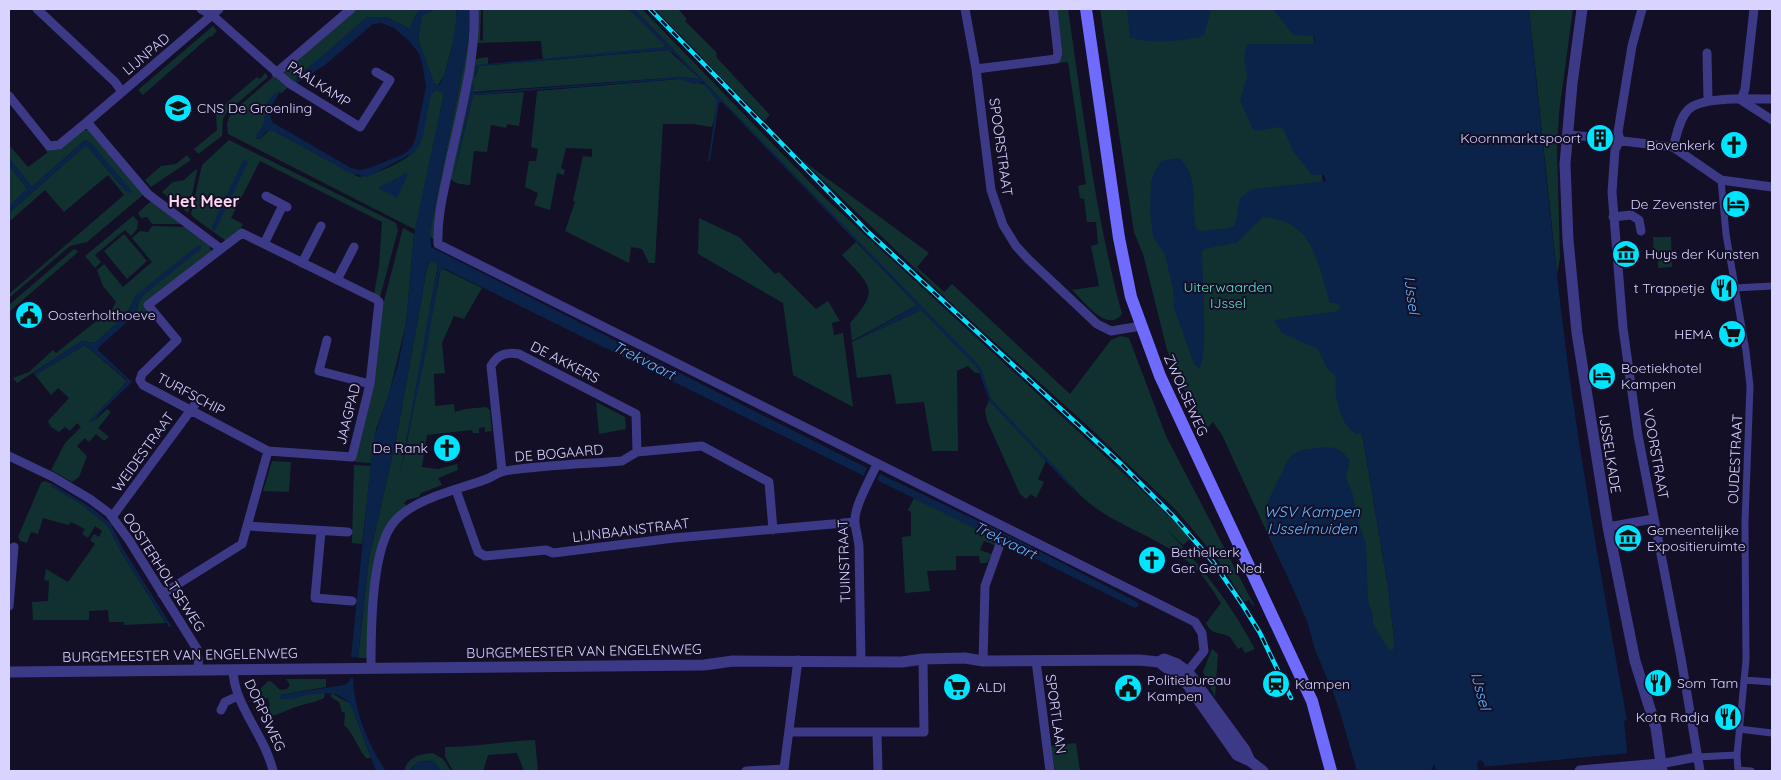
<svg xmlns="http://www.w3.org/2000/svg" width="1781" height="780" viewBox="0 0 1781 780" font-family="Quicksand,sans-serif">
<rect width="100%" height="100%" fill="#130f27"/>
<path fill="#113130" d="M355,9H421L415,16L410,29L386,17H367L330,51L297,76L296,81L298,82L296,83L285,74V70Z
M436,9H456L457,28L444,76L438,85L433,84L418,39L422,15Z
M469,9H472L473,29L434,239L430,237V231L469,38Z
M476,9H481L480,40L483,41V9H629L665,45L664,48L543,60L541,41L476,43Z
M634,9H642L825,198L1133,482L1191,538L1183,545L1163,526C1200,563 1230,603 1255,649L1245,653L1242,647L1238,649L1230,637C1219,631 1212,636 1206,623L1221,603C1213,591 1204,576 1193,566C1160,536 1112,526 1080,495L991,399L978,365Z
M655,9H678L687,19L685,21L716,52L717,58L770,115L764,121Z
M1057,9H1068C1083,111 1095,214 1122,314C1107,334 1084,301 1072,290L1099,286L1091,246L1098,244L1096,222H1087L1084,199L1080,198L1078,186L1086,184L1068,62L1058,63L1063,56Z
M1100,9H1312L1322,176L1340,303L1388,587L1410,771L1354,752L1310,625L1222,435L1213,422L1203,433L1167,350L1143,254L1134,232Z
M1529,9H1573L1559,113L1557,149L1560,258L1557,275Z
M213,26L217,31L211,37L210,36L143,95L138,90Z
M668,50L698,77V79L681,77L473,92L453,180L473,95L524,92L519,126L507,124L506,128L491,125L487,152L474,151L470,185C462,184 453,185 449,176L473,63L476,59L488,57V65H476L475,78L479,66Z
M265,73L268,77L227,112L223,119L222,136L198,154L194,149L217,130L216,112L257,77L260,79Z
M274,76L288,87L282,93H276L267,103L264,123L256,139L261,138L270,129L274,131L359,177C372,175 383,170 396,164C432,146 420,127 431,94L436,90L444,93L416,230L228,134L227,123L231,113Z
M680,79C694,81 712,83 717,99C719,106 714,119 712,127L693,124H663L655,263H649L642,249L631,247L629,263L565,231L575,202L573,201L583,156L592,157V149L566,148L561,168L565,170L564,175L557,173L550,210L534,205L538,193L525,187L529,161H536L538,149L531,147L537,91Z
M83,130H90L144,194L87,242L70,246L9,298V294L124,195L108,175L64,212L45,190L9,222V213L86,145L127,192L91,143L85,140L33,186H31L9,158V145L28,167L47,153L44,146L50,150H59Z
M229,140L396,223L398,230L380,297L374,294L379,266L382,222L260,161L231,218L243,224L240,230L226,241L193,217L191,214L202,165Z
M187,155L191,160L151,187L145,180L161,166L176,164Z
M802,160L929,253L917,267L944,292L952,284L1070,394L1111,340L1120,336L1129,338L1166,436L1254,605L1253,606L1249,600L1245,602L1215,556L1177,511L1090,428L950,302Z
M9,165L27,189L9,207Z
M196,169L197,171L188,213L162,192L173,182L184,180Z
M151,201L181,224H152L147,217L141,218L138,213Z
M133,216L138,221L137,229L131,236L125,230L95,255L101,262L95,268L85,256Z
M699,218L739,237L775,274L779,272L816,309L828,301L840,321L832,323L834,335L843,333L853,407L793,375L783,303L698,254Z
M152,226L186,227L209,244L211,251L144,305L152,316L147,320L140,312L137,313C137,300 143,295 152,287L136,295L127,314L95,343L82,341L17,383L13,378L29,372L53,350L56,353L113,308L116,302L103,286L97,270L104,264L123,287L152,262L132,238L140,231L148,232Z
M403,228L414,234L406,324L388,398L376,429L371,463L355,462L374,385L381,304L384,301Z
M124,234L147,261L127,279L104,251Z
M1653,237H1671L1672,267L1658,268V257H1654Z
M856,242L917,305L852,341L850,323C881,288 870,286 842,255Z
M74,249L78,251L77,253L9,312V305Z
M431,261L438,264L400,478L441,268L482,288L464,319L454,316L442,343L445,373L434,374L435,406L454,404L455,412L465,409L486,407L490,410L492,431L485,432V427L479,428V433H473L472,430L427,435L422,467L438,469L457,464L458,470L438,478L442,485L421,493L419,497L407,500L404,503L407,506L385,529L367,658H358L369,558L396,440L427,268Z
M921,310L973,362L981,373H975L968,366L957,371L958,451H932L924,402L896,404L891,374L857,378L852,342Z
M85,345L127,381L92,423L107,409L111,412L98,428L109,437L104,441L96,434L89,442L85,438L77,446L87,456L79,477L72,482L51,470L65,443L81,427L77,423L70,431L65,427L59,432L51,427L48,421L69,398L58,388L51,395L35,375Z
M989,400L1046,461L1038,479L1044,482L1036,498L1031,494L1026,499L1020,494L987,421L985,410Z
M596,402L625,417L626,429L599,434Z
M272,461L291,462L289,492L263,491Z
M354,465L371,466L362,544L352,543Z
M44,481L53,484L51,486L81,504L108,526L120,550L166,623L124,625V622H109L108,610L89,611V620H33L32,602L48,601L49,581L44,580L46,569L68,582L95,544L90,540L94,534L99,537L102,531L95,526L88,538L82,534L85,529L71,522L68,525L43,518L38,534L31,532L27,543L20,541L18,537L41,483Z
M914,498L1000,540L997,546L984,541L980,550L992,554L987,563H980L979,556H956V570L927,571L930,591L905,593L902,537L911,536V512L908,510Z
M1212,649L1218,654L1215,697L1203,672Z
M286,679H326V687L280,695L296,696L325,692L324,698C311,704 305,703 293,708C284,711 277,716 266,717L264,707L270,706L268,698L262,699L259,690L268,681L272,682L280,690L287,689L290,685Z
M331,693L351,704L371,758H366C357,747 354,734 344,725L345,713L342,712L339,702L331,697Z
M535,740L538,771H524L517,753L488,755L483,771H453L445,757V747C475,747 505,741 535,740Z
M1076,743L1080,771H1055L1051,746Z
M433,753L443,759L451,771H442L434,762C424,759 415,761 410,771H404C408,757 419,754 433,753Z"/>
<path fill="#0b2249" d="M421,9H436L422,16L418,39L435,85H440C448,70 458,26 456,9H469V38L430,231L431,247L867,468L864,476L443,268L439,275L427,348L399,478L438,265L431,261L427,268L396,440L369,558L358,657H351L373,441L398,365L406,324L414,234L444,93L436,90L431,94L423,136L415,152L367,177L350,173L274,131H266L259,140L256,136C258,131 263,127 264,121C266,109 266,95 281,91L269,109L272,122L351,168L360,170L369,168L404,154L412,147L416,136L426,86L422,62L418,52L409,41L394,28L381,23L373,24L325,65L298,82L295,79L367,17H386L410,29L415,16Z
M629,9H634L974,360L982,371L991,399L1060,472L1079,496L990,402L978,369L921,310L852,342L917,305L722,102L719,103L710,161H708L717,100L702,82L694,84L680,79L473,95L453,180L472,83L474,84L473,92L475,93L681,77L698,79V77L673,53L665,50L479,66L474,77L476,65L665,47V45Z
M1127,9H1211L1204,36C1185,41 1147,45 1130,37Z
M1273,9H1529C1542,135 1554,262 1571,388C1587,499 1607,610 1627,720L1624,721L1629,771H1485L1484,763L1480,760L1477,763L1478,771H1437L1434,764L1431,771H1357L1336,699L1315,650L1307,621L1269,534C1261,510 1271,494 1282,473C1285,466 1287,458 1294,454C1301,449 1309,449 1317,448C1333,446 1339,447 1350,460L1346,478L1352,492L1360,528L1366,543L1368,600L1373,615V624L1389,650H1393L1395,645L1388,587L1362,433L1356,434C1339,423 1334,395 1336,376L1327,368L1318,349L1282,333L1274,320L1339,311L1340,306L1337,303H1330C1317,263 1315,221 1263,217L1236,243L1204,249L1202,252C1202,269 1209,363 1199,368L1194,364L1174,308L1173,289L1165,254L1153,237L1150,209L1151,183L1154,173L1161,161L1179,158C1200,176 1191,205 1196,228L1200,231L1229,228L1235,225L1240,198L1253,189L1326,181L1324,175H1312L1293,151L1284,130L1279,127L1256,131L1252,128L1240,100L1247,77L1244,57L1247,44H1313L1315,41L1314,36L1293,35Z
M85,140L91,143L132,191L131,193L127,192L86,145L9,213V207L27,189L9,165V158L31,186H33Z
M244,159L248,162L215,231L211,228Z
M406,173L408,174L397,198L378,188Z
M198,245H201V249L142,296L137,306V313L99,347L98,350L132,382L90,423L89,421L126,383L127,380L85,345L35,375L33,373L82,341L95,343L127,314L136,295Z
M880,474L1016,539L1135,601L1139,604L1138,606L1135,608L877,480Z
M53,484L92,508L111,524L122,547L172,627H169L120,550L108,526L81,504L51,486Z
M350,678H353C354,709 368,745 386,771H376C371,758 366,744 361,731C351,702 347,690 313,694C302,695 289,702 279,698L280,695L344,685L350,681Z
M422,761L434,762L442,771H410L416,763Z"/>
<path fill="#130f27" d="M1630,753L1631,771H1482V767Z"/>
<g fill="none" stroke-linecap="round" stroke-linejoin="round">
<path stroke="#3c3987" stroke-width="7" d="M1721,180L1726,234L1746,351L1750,386L1745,522L1746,660L1737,755L1738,771
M1735,288L1772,286
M1744,680L1772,682
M1739,729L1772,733
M1697,757L1737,755
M1738,770L1751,771"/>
<path stroke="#3c3987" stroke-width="9" d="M37,9L115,82L122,92
M219,9L212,15L290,84L360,127L390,80L376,72
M474,9C477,59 457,125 447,176C442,198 437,221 438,244L1195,622L1202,633L1204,651L1185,675
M965,9L976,69L991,190L1003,225L1016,246L1028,259L1097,324L1111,331L1141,326
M1707,53L1708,100
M976,69L1056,59L1058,54L1053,9
M276,73L351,9
M9,96L49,146L59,145L87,122
M1741,100L1745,89L1754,9
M1741,100L1772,120
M1567,135L1593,137
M1606,139L1673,147L1721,180L1772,187
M1620,140L1615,150L1612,192L1623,328L1638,435L1681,658L1700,771
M1620,140L1618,132L1632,46L1642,9
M1673,147C1677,135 1679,119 1688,110C1700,96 1754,99 1772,99
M266,196L287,207
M1613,217L1631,215L1639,220L1641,231
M264,244L283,205
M221,249L148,305L177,340L142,374L140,380L143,385L268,451
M302,263L321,226
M337,280L354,247
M327,340L319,371L370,384
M9,456L53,477L90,499L109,513L129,540L197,649L199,670
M502,471L491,366C498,354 506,352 519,354L636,414L637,452
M456,490L478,552L485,556L546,550L553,553L674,538L855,522
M112,517L196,403
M247,526L348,532
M1608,527L1653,519
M321,531L315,598L352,601
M162,594L242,544L268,451L352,457L370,384L379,302L376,299L242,233L221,249L148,194L87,122L212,15L201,9
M9,606L14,547
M983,661L985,586L1000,544
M1036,661L1050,771
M861,662L859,546C858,538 856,531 855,523C853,508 871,478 877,464
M371,668C371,632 371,557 391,526C408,500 456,490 484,480C491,478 498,472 505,471C544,465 584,464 622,461L637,452L702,446L769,482L773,530
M233,670C234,706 265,735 273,771
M221,710L225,702L238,696
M790,732H924L923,659
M877,733L878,771
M1660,764L1697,757
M784,769L798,660
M746,771L784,769"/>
<path stroke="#3c3987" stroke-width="11" d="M1582,9L1572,84L1565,164L1568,240L1577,333L1608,527L1635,661L1656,728L1662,771
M1159,662L1188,685L1237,755L1250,761L1263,771
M9,672L704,665L733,661L902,662L923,659L965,658L983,661L1139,660L1159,662L1164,659L1177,664L1188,672L1245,750L1250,761
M1580,771L1660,764"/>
<path stroke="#6f6bff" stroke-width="12" d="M1086,9L1119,238L1131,297L1160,376L1312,701L1331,771"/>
<g stroke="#00e5ff" stroke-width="4.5">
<path id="rail" d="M650,9L868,232L1121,464L1174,517L1213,562L1242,604L1260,633L1291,698"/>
</g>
<use href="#rail" stroke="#130f27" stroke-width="2.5" stroke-dasharray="8" stroke-linecap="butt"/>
</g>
<defs>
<g id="school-disc" transform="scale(1.4375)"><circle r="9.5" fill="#00e5ff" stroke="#130f27"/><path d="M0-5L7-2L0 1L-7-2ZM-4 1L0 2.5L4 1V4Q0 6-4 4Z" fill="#111"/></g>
<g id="building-disc" transform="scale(1.4375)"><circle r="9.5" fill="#00e5ff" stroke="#130f27"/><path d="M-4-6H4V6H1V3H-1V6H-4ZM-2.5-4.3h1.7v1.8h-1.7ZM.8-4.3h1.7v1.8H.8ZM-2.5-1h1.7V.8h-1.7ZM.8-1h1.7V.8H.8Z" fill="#111"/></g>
<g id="church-disc" transform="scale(1.4375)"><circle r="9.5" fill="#00e5ff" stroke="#130f27"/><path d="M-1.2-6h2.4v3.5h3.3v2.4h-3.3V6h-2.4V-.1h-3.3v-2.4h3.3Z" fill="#111"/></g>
<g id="hotel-disc" transform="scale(1.4375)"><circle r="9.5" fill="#00e5ff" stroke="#130f27"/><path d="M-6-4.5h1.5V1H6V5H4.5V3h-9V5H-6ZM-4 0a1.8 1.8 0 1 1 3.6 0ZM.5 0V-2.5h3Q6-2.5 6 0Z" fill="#111"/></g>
<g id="museum-disc" transform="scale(1.4375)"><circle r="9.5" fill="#00e5ff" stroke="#130f27"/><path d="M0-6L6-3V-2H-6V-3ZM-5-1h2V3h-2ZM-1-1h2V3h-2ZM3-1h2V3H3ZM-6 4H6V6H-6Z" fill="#111"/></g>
<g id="restaurant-disc" transform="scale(1.4375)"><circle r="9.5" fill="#00e5ff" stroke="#130f27"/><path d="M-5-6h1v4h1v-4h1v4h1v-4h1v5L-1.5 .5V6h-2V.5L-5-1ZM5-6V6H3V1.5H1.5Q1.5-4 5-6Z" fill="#111"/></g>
<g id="civic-disc" transform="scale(1.4375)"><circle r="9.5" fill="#00e5ff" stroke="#130f27"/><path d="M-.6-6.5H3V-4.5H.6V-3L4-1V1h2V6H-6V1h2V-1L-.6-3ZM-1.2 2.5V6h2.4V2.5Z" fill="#111"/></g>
<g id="supermarket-disc" transform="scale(1.4375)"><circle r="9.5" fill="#00e5ff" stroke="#130f27"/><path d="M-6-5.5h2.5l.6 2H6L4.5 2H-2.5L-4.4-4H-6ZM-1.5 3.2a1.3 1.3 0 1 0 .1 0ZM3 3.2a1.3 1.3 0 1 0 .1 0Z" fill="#111"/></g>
<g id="station-disc" transform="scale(1.4375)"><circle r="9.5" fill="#00e5ff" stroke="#130f27"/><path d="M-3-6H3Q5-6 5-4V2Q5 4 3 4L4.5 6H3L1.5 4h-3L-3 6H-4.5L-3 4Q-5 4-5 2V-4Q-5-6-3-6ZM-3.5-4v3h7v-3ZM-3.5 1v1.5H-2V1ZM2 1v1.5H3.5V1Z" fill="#111"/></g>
</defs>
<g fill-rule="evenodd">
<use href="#school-disc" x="178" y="108"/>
<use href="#building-disc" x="1600" y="138"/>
<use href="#church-disc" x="1734" y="145"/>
<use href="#hotel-disc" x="1736" y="204"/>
<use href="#museum-disc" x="1626" y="254"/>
<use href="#restaurant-disc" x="1724" y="288"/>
<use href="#civic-disc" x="29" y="315"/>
<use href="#supermarket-disc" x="1732" y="334"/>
<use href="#hotel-disc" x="1602" y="376"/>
<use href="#church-disc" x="447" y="448"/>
<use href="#museum-disc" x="1628" y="538"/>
<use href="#church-disc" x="1152" y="560"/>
<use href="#restaurant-disc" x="1658" y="683"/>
<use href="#station-disc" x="1276" y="684"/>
<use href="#supermarket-disc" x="957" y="687"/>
<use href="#civic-disc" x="1128" y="688"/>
<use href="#restaurant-disc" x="1728" y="717"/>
</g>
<g text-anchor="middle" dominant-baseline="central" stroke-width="4" stroke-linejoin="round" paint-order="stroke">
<g font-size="14" fill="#d9d4ff" stroke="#130f27">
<text transform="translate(146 54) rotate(-40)">LIJNPAD</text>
<text transform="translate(319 84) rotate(33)">PAALKAMP</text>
<text transform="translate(1001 147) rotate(82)">SPOORSTRAAT</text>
<text transform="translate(565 362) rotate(27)">DE AKKERS</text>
<text transform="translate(191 394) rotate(28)">TURFSCHIP</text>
<text transform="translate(1186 395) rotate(66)">ZWOLSEWEG</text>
<text transform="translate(348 414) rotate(-76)">JAAGPAD</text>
<text transform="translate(143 452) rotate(-54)">WEIDESTRAAT</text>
<text transform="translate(559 453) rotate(-5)">DE BOGAARD</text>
<text transform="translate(1610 454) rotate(81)">IJSSELKADE</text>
<text transform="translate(1656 454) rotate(80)">VOORSTRAAT</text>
<text transform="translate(1735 459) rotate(-87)">OUDESTRAAT</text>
<text transform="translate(631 530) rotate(-7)">LIJNBAANSTRAAT</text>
<text transform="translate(844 561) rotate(-92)">TUINSTRAAT</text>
<text transform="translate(164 572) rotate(57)">OOSTERHOLTSEWEG</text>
<text transform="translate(584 651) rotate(-1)">BURGEMEESTER VAN ENGELENWEG</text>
<text transform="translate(180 655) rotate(-1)">BURGEMEESTER VAN ENGELENWEG</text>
<text transform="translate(1056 714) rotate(82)">SPORTLAAN</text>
<text transform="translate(265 715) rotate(65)">DORPSWEG</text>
</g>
<g font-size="14" fill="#d9d4ff" stroke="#130f27" text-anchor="start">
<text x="197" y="108">CNS De Groenling</text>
<text x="1581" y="138" text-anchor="end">Koornmarktspoort</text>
<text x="1715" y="145" text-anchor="end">Bovenkerk</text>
<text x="1717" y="204" text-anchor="end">De Zevenster</text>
<text x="1645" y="254">Huys der Kunsten</text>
<text x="1705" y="288" text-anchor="end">t Trappetje</text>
<text x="48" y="315">Oosterholthoeve</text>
<text x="1713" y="334" text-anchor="end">HEMA</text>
<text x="1621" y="368">Boetiekhotel<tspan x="1621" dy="16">Kampen</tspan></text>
<text x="428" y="448" text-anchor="end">De Rank</text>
<text x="1647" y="530">Gemeentelijke<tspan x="1647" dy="16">Expositieruimte</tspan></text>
<text x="1171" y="552">Bethelkerk<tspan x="1171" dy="16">Ger. Gem. Ned.</tspan></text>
<text x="1147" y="680">Politiebureau<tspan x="1147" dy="16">Kampen</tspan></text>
<text x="1677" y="683">Som Tam</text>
<text x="1295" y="684">Kampen</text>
<text x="976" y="687">ALDI</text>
<text x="1709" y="717" text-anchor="end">Kota Radja</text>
</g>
<g font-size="14" fill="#5de3c1" stroke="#130f27">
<text x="1228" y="287">Uiterwaarden<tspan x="1228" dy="16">IJssel</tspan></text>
</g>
<g font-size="15" font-style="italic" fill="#62b6ff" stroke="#130f27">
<text transform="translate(1412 295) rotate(82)">IJssel</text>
<text transform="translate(644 360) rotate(27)">Trekvaart</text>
<text x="1312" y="511">WSV Kampen<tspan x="1312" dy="17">IJsselmuiden</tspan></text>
<text transform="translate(1005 540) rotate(26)">Trekvaart</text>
<text transform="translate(1481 691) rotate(75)">IJssel</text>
</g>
<g font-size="16" font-weight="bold" fill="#ffd6f0" stroke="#130f27">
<text x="204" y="201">Het Meer</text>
</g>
</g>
<rect width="1781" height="780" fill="none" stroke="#d9d4ff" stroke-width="20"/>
</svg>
